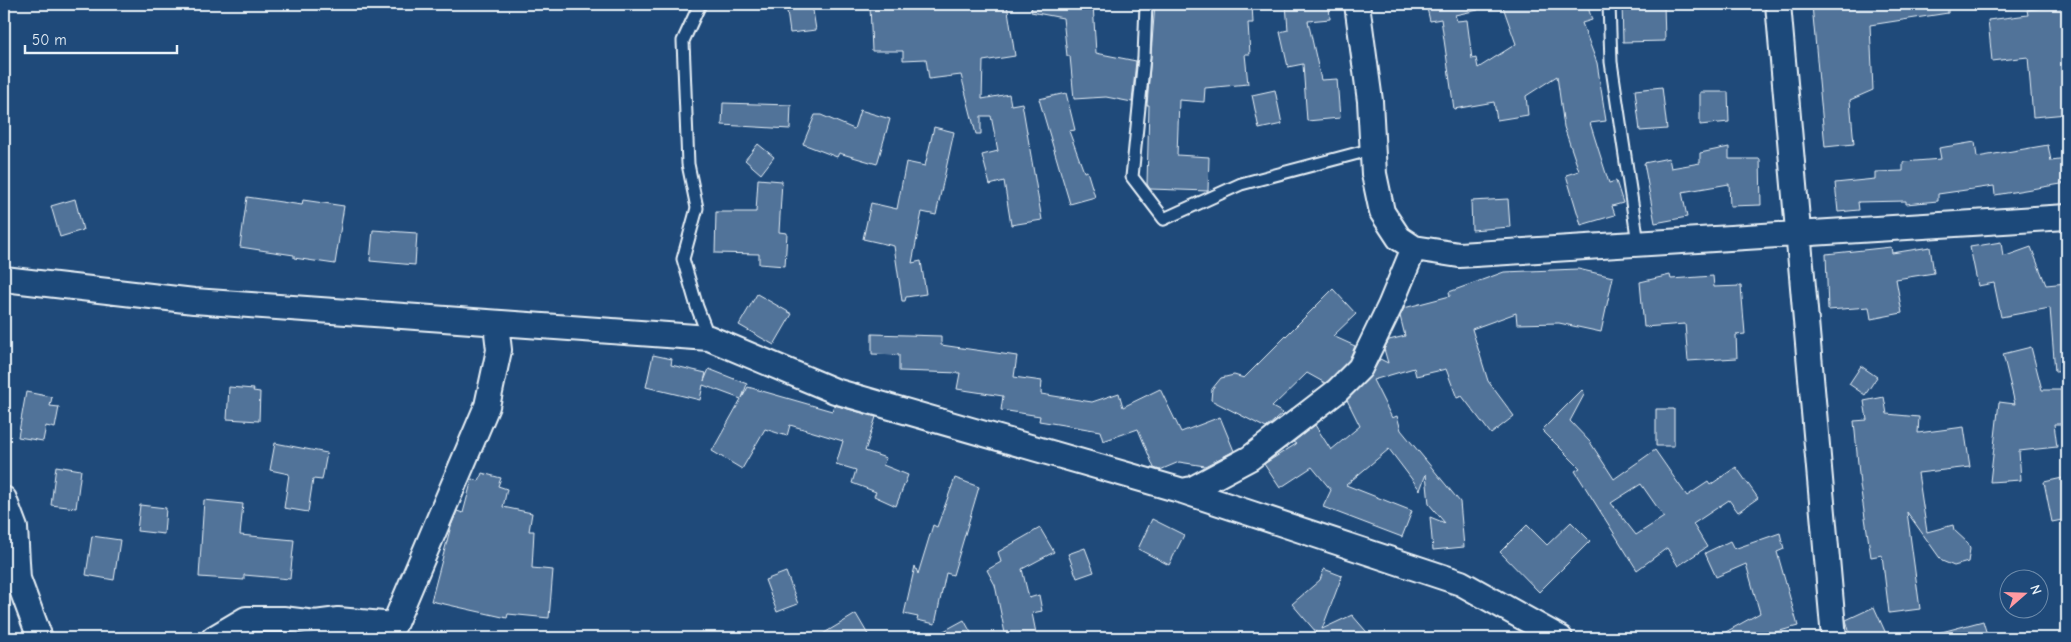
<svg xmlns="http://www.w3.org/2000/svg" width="2071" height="642" viewBox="0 0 2071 642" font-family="'Comic Neue',sans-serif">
<rect width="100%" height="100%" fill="#1f4a7a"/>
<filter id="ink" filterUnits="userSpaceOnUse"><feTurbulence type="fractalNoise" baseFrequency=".02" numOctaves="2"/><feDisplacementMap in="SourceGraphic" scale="10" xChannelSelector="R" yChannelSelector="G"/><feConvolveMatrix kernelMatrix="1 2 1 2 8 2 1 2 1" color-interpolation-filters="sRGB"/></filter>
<g filter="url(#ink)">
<path fill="#517399" stroke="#e8f1f8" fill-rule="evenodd" d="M786,4H812L816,30L790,33Z
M905,4H1007L1015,56L983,61L982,99L1009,94L1011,105L1022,103L1042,220L1011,225L1004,181L990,185L982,155L998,151L991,116H981V134H976L961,75L929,79L926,59L903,60V51H872L870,6Z
M1032,4H1093L1096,53L1136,61L1132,102L1106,97L1074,99L1070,56H1067L1063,18L1031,12Z
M1155,4H1252L1253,23H1248L1250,54H1245L1248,84L1205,88L1204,102L1179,100L1177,155L1209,157L1208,191L1150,189L1147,184L1149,105H1147Z
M1286,4H1329L1330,19L1308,21L1321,80L1337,79L1340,118L1307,121L1303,64L1288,67L1280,32L1288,30Z
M1426,4H1477L1478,10L1455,15L1457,21L1467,20L1472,59L1476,58L1478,68L1516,44L1502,4H1587L1592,20L1582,23L1597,63L1606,121L1590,123L1609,183L1616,181L1623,203L1612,206L1615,215L1581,225L1566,175L1579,171L1564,127L1557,76L1526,96L1528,115L1497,120L1494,102L1454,109L1441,19L1430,21Z
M1622,4H1664L1665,41L1623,42Z
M1838,4H1948V13L1870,25L1873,90L1850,100L1854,144L1825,147L1812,5Z
M2067,5V114L2033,117L2028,57L1992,61L1988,20L2028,15L2027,10Z
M1662,87L1667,129L1640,131L1635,90Z
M1275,90L1282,124L1259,129L1252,95Z
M1700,92H1728L1729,122L1700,125Z
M1066,93L1075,130L1069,131L1084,172L1087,171L1095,197L1070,204L1039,99Z
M723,103L791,105L790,129L722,125Z
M860,110L890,119L877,164L839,153L837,157L803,144L815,115H821L854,129Z
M934,127L954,132L936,215L922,212L912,263L921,261L926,294L906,297L905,301H902L894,246L863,239L871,203L897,209L906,162L925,166Z
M1975,142L1977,157L2048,145L2051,161L2067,159V183L1995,195L1994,186L1938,194V201L1906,204V201L1858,202L1859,210L1838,212L1835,183L1875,179V172L1903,171V162L1941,159L1939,148Z
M758,144L774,157L761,174L745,160Z
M1729,147V159H1760L1761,205L1730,206L1729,184L1682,192L1687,217L1655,223L1644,163L1669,158L1671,168L1700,163V153Z
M758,179L782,181L779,232L787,233L785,266L759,264V254L715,253L716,212H756Z
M247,197L302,205L303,200L344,206L335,264L294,258V255L240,247Z
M75,199L83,230L60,237L51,206Z
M1508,199L1510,227L1472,230L1471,201Z
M373,230L417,233L415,265L370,261Z
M2001,242L2003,257L2031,247L2046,285L2067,283V371L2055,372L2050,308L2001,317L1994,283L1978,286L1970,247Z
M1891,247L1892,253L1930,247L1934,273L1896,279L1902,313L1871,319L1869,307L1828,310L1826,254Z
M1578,269L1613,277L1601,332L1559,323L1517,324L1516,313L1472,329L1488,381L1514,416L1491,434L1462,396L1457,398L1446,369L1416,376L1414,368L1373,380L1392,418L1397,416L1401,430L1460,502L1464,547L1433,550L1430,517L1445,523L1429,504L1426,474L1420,490L1389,449L1346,485L1412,511L1402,537L1323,507L1331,490L1312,467L1280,488L1264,464L1296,444L1293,442L1315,425L1331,450L1360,426L1347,400L1370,377L1380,359L1388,363L1384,349L1389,340L1405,336L1400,316L1404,308L1450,296L1449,292L1504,272Z
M1670,275L1671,279L1713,276L1714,287L1741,286L1745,334L1736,335L1737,358L1688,361L1685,324L1644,327L1640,282Z
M1333,289L1356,314L1333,336L1355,346L1349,360L1328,381L1325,383L1307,373L1272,407L1283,413L1266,428L1211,400L1212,389L1221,378L1234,375L1244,378Z
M757,294L792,314L774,345L739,325Z
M872,334L941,336V345L1017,356L1014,377L1042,381L1041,394L1092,402L1119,393L1123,407L1160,389L1181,432L1220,417L1234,451L1205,466L1179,462L1160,470L1154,468L1138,429L1103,441L1100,431L1039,421L1040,416L1001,410L1003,396L957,389L960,373L899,371V355L872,354Z
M2031,347L2042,390H2063V424H2054L2057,447L2019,451L2021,480L1990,482L1999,402L2015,404L2003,354Z
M653,355L672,359L671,365L706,373L704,381L709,369L747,384L742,398L748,387L832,411L834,405L876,417L865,451L886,458L883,465L908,475L896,506L874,496L876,492L852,483L856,470L836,464L843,441L790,425L787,436L765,429L742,469L712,451L741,399L703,385L700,400L646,387Z
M1861,366L1877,377L1865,395L1849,384Z
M229,387L254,389L253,391L260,392L259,421L227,419Z
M1582,390L1585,393L1570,421L1590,442L1614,479L1655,450L1687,496L1708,482L1710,485L1736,467L1758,498L1738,512L1729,500L1693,524L1707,547L1678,566L1667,548L1637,570L1575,471L1580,468L1542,430ZM1641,484L1664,517L1636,535L1611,503Z
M26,392L52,397L50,406L59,407L55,428L46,426L43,441L18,437Z
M1884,397L1887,414L1919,417L1918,433L1964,427L1970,467L1918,473L1927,532L1953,525L1954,530L1968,543L1970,549L1968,562L1954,566L1942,561L1907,512L1920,609L1889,613L1882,555L1871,557L1860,485L1854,421L1867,420L1864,401Z
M1656,409H1674V446H1656Z
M275,443L327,453L322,480L313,479L308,512L284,508L289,474L270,470Z
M56,466L81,470L76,508L51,505Z
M482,473L501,478L498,486L507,489L503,507L532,513L529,531H534L532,568L553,570L549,618L508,614L507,618L431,601L451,526L457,511L463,513L472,479L479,481Z
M2067,477V519L2052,522L2044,482Z
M955,478L979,487L953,575L946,573L935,624L917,620L918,617L904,614L915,566L918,574L933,525L937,527Z
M204,500L243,504L240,535L294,540L290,579L244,575V580L199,577Z
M140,505L166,508L164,534L137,531Z
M1152,519L1184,535L1169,565L1138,549Z
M1571,522L1590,541L1539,592L1500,552L1527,525L1547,545Z
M1040,528L1054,552L1022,569L1029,598L1039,595L1042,611L1032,613L1037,638H1006L995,585L987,570L1001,562L998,552Z
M1780,533L1784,549L1777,552L1798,626L1755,638H1715L1760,613L1746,564L1716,577L1705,553L1730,541L1734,549Z
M92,536L120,540L114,580L86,575Z
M1085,548L1094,572L1077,578L1068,554Z
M1324,569L1342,576L1322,629L1352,615L1372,638H1302L1316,632L1292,604L1320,580Z
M786,572L798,604L777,612L765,580Z
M1874,607L1888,638H1851L1846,620Z
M856,614L870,638H816Z
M964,620L974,638H931Z
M1983,621L1988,638H1938V633Z"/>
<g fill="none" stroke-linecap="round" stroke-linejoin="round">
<g stroke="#e8f1f8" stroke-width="15">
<path id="service" d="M700,4L683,41L688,164L697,208L683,259L697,307L709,338
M1146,4L1144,57L1132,177L1164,219L1241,184L1373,149
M1609,4L1611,62L1638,243"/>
</g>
<g stroke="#e8f1f8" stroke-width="28">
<path id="minor" d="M1778,4L1834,638
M1414,248L1459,255L2067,217
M4,279L194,301L709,338L835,391L1183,491L1461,583L1560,638
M1183,491L1192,489L1250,458L1337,391L1360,368L1390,306L1414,248L1399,238L1382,212L1374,174L1370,101L1357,4
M4,499L15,528L18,579L40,638
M214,638L246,619H283L315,623L338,620L394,625L487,406L499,350L496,324"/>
</g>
<use href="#service" stroke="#1f4a7a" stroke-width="11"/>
<use href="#minor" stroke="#1f4a7a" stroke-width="24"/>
</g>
</g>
<rect width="2071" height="642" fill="none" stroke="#1f4a7a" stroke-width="20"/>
<rect x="10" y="10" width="2051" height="622" fill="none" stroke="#e8f1f8" stroke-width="2" filter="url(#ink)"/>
<g transform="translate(2024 594) rotate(70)"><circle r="24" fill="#1f4a7a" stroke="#6f8dac"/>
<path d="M0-4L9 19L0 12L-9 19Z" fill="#ff9aa2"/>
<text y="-8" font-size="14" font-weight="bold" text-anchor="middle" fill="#e8f1f8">N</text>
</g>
<path d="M25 45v8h152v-8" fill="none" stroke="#e8f1f8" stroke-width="2.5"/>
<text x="32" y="45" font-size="15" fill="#e8f1f8" stroke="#1f4a7a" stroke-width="4" paint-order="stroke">50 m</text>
</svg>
